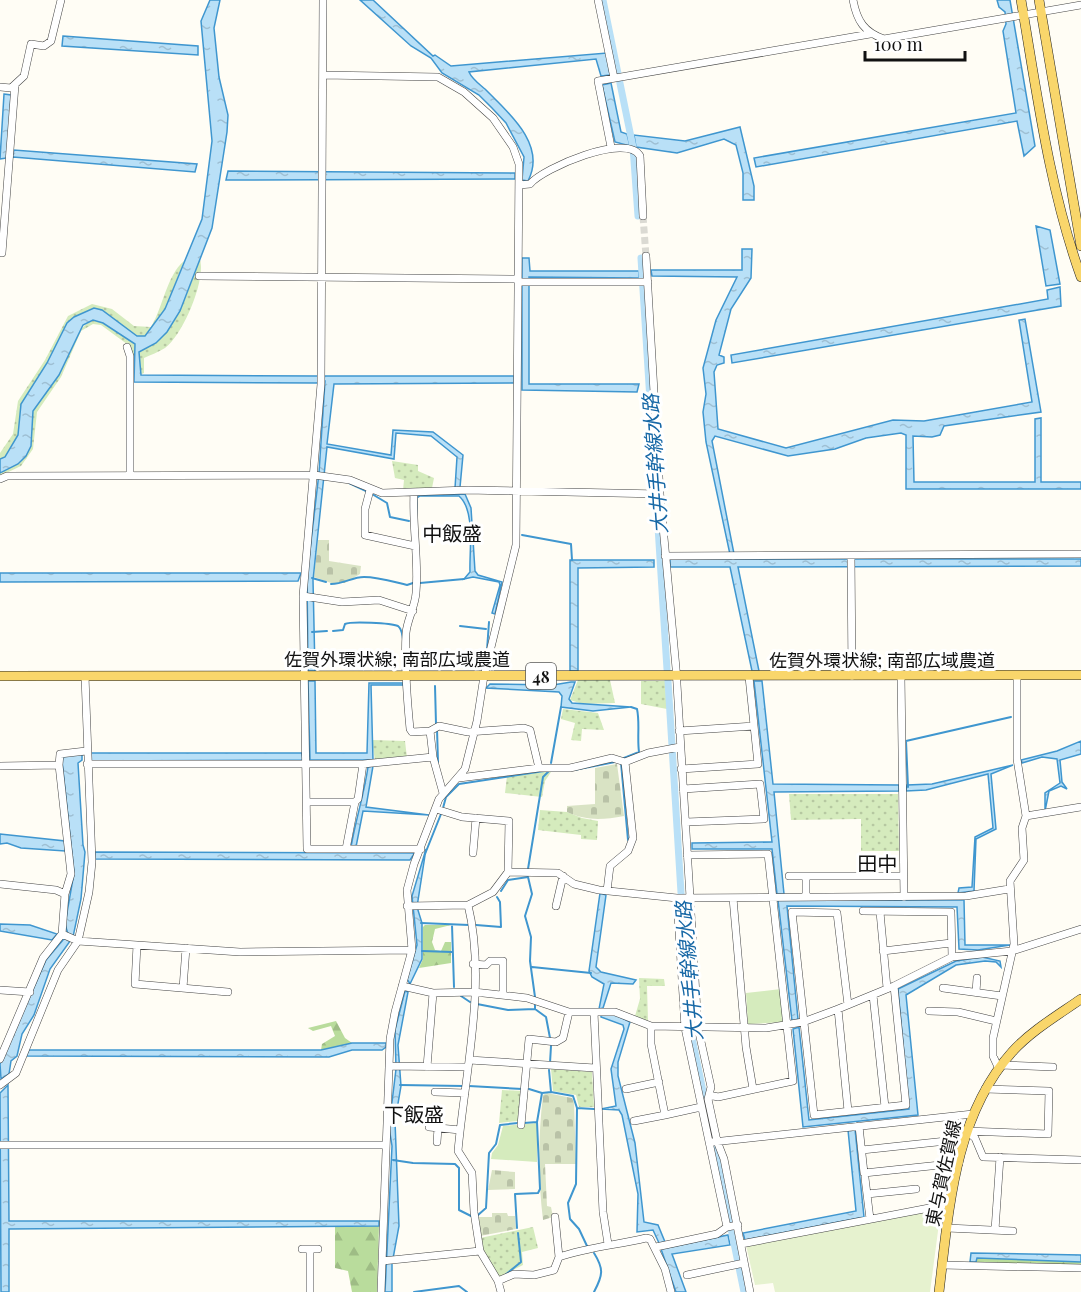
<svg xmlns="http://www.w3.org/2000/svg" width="1081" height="1292" viewBox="0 0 1081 1292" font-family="'Playfair Display','Noto Sans JP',serif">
<defs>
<pattern id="grass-dots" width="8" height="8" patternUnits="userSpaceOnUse" patternTransform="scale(1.5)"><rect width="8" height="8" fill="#d5ebbd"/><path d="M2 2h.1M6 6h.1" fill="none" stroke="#b6c8a1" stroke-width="1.8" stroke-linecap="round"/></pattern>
<pattern id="forest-firs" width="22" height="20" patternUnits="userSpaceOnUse" patternTransform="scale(1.5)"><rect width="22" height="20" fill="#b9dc9c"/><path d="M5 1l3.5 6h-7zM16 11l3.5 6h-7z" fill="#9ebc85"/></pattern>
<pattern id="cemetery-stones" width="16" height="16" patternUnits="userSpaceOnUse" patternTransform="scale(1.5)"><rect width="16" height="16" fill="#d9e3c4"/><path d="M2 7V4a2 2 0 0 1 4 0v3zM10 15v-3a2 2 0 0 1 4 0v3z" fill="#b9c2a7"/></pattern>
<pattern id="water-ripples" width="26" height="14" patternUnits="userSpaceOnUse" patternTransform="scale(1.5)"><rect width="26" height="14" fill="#b9e0f7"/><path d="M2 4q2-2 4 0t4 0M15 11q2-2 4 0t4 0" fill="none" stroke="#9ebfd3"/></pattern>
</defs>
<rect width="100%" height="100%" fill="#fffdf5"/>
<path fill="url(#grass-dots)" d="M200,260C206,280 183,335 165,348C159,352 150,355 144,358V373L140,375V362L137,360L139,352C145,347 153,346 159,340C181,319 189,287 200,260Z
M184,261L165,309L145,336H137L102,310L67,323L47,363L21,404L18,435L5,457L0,459V453L13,434L18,401L45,360L68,316L92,304L112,309L134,326L151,327C163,307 167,275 184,261Z
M93,320L103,323L135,344V360L134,362L131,347L101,325L93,324L81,331L61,377L37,412L33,449L21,466L0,476V473C25,461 31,456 32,427C33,422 32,414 34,409C40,397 52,387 59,374C69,356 72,330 93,320Z
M392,461L418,465V471L434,478L432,488L403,490L404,480L395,478Z
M578,680H610L615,703L583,704L570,700Z
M641,681H665L667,709L641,704Z
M563,709L598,713L604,730L582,729L581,741L571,740L575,723L561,719Z
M372,740L405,741L407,758L375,761Z
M544,769L551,772L545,781L542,797L505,793L507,776Z
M789,794H898L899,851H861V819L791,820Z
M540,810L567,812L582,818L598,821L597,840L581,839V835L538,830Z
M639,978L664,979L665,986H647L648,1021L635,1016L640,999Z
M551,1069L592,1072L594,1107H579L576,1095L553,1091Z
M502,1090L522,1091L518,1121L499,1123Z
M533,1227L538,1248L522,1252L523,1265L499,1277L483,1249L480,1238Z"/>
<path fill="url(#forest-firs)" d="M425,925H451L435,929L432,942L435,950L441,951L445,942H451V963L419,968L423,959V927Z
M336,1021L345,1038L352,1043L321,1050L322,1044L335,1036L331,1026L313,1031L308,1028Z
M379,1226L377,1292H352L348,1271L335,1268V1227Z
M976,1258L1081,1262V1266L976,1262Z"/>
<path fill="url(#cemetery-stones)" d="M318,540H329V561L361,566L360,574L345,583H331L314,577Z
M617,764L624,816C602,820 587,821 567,812V806L595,804V768Z
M547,1093L572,1098L574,1102L576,1164H545L547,1206L551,1207L553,1217L543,1220C538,1179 538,1137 543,1095Z
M492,1170L515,1172V1189L488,1190Z
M492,1213H507L508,1216H515L516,1229L480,1236L477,1217H492Z"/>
<path fill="#d5ebbd" d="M781,989L785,1022L748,1024L746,993Z
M537,1123V1162L491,1159L492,1153L498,1145L503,1126Z"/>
<path fill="#e6f2cf" d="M941,1208L930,1292H775L773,1283L755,1285L746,1245Z"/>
<path fill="url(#water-ripples)" stroke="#3f96cf" stroke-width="1.5" d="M210,0H220L214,28L219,77L228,115L227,132L212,228L180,311L167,332L156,343L139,352L141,375L318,376L324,378L325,376H514V383L334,384L327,444L391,455L393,430L433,432L463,455L460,487L455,488L457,457L431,436L396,433L394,459L327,447L313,580L315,671H308L307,576L319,473L325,381H319L318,383L134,382L135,344L103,323L93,320L83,325L59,375L33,411L31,446L26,456L18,464L0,473V459L5,457L18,435L21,404L47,363L67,323L74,317L94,308L102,310L137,336H145L165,309L202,219L212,141L201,21Z
M360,0H373L433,56L435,55L451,66L607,53L610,75L601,76L596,59L469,72C472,79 479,84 485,89C509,113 547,145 528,181L522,180L524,157L506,123L492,108L479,95L442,73L431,58L411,46Z
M997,0H1010L1035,146L1024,156L1017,121L756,167L754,158L1016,113L1003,31L1006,24L1005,12L999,7Z
M63,36L198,46V55L62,46Z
M611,83L621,132L627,134L630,146L615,142L602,85Z
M4,94L11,95L8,153L13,154L14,150L197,164L195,172L13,157L0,159Z
M740,127L754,186V200H743V173L736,145L724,139L677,153L636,147L634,135L685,141Z
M228,171L515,173V179L226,180Z
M1036,226L1050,230L1060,284L1046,286Z
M742,249H752L751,278L731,309L719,355L724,357V363L717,365L714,372L718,429L786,448L893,420L924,421L1032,402L1019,320L1025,319L1041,412L944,426L940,435L932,437L913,436L914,482H1035V419L1041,418V482H1081V489H906V435L901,433L866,438L835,449L788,456L715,436L712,441L735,559H1081V566L738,567L759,671H752L730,567H670V559H731L706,442L703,412L706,394L703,368L716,320L737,277L652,276L651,270H742Z
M522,258H529L530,271H639V278L529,277V384H639L637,392L522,390Z
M1060,287L1061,306L732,363L731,355L1048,299L1047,290Z
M465,494L471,508L475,571L478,575L502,582L495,614L492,613L500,585L499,582L473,577L464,579L470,572C469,552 476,511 459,496H420L417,498V520L415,498L419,495Z
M570,560H654V567L578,568V671H570Z
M0,573H301L298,581L4,582H0Z
M308,681H315L316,753H367L369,683H404L403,685H371L373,760H310Z
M754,681H762L773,784L899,785V791L774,792L784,894H777L772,849H692V843L772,842Z
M571,682H575L569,699L572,703L631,707L593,711L561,707L562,696L559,692L486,688L490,684L553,685Z
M1081,741V754L1060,760L1062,782L1067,789L1061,786L1049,791L1045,811V793L1060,783L1057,759L1042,757L1022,763L1021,760L1057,751Z
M91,753H302L303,760L91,761Z
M82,754V760L78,763L83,845L85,852L81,899L73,937L50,969L34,1015L22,1034L17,1056L11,1061L9,1074L1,1079L0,1064L46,960L68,934L65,924L74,873L62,761L63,755Z
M1013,765L991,774L996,829L976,839L974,891L958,893L959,888L972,887L975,837L993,828L988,774L926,790L906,791L907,785L932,784Z
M373,766L366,807L429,815L363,811L356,847H351C356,818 364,795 368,767Z
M0,834L65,841V851L21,848L7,843L0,844Z
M426,849L417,907L422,923V959L410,984L407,979L417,945L412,896Z
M95,852L413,853L414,854L410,860L95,859Z
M600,893L606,895L596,967L601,972L636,980L633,984L611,983L603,1008L599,1009L604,984L592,977L589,971Z
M778,900H964L965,945H1010L978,950L959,949L957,907L787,906L798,1019L792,1021Z
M0,924L30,925L57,934L52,940L0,931Z
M982,957L1000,961L1001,967L996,962L985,961L956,965L906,995L918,1115L803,1127L793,1029L799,1027L809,1120L909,1109L898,989L956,961Z
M405,991L408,992L398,1045L401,1086L395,1121L399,1226L392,1264V1292H385L392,1146L389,1127L396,1069L395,1030Z
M601,1014L616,1015L630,1022L618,1062V1076L635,1143L644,1222L658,1225L665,1242L659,1243L653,1230L637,1232L638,1194L622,1115L619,1110L601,1109L616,1106L611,1069L624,1029L623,1025L601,1017Z
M352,1043H386V1047L382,1050H352L329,1057L26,1056L29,1050H321Z
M8,1085L9,1221H379V1226L9,1229V1292H1L0,1093Z
M855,1129L864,1217L745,1240L743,1233L856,1211L848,1130Z
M728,1235L730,1245L672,1254L686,1292H676L661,1249Z
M971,1253L1081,1255V1262L977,1258L976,1262H970Z"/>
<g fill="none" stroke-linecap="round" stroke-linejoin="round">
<path stroke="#3f96cf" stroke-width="2" d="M349,483L366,491
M372,494L387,503L390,517L409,521
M522,535L571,544L572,560
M312,578L326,582
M420,583L464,579
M331,584C344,584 352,577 364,577C378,577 394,582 407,585L413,583
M460,626L486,629
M333,631L343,630L345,624C351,621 391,623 398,626C402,629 402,634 403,639
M312,632L327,631
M479,669L487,650L489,622
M435,686L436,724
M437,729L438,762
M624,758L639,752C637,737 640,723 637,709L631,707
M551,763L561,707
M621,763L628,840
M574,770L615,762
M908,787L906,741L1011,717
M443,808L446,797L459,784L544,771
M425,854L441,814
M528,869L543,777L549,771
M501,891L508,880L528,877L532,894L525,916L531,937L530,961L535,997
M421,923L469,925
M452,925L454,987
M476,925L501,927L500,902L497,897
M422,951L452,952
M532,967L591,973
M461,996L470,1002
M477,1004L508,1010L535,1009
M535,1005V1009L546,1017L550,1038
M550,1063L551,1046
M549,1070L551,1092L573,1096L577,1108L576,1184L568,1203L570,1219L579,1229L587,1246
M400,1085L463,1086
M469,1086L522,1089
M529,1089L542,1093
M577,1108L594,1109
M524,1123L537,1122L542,1093L551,1092
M393,1160L413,1163L455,1164L459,1168V1210L471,1216
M478,1215L486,1208L489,1153L496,1144L500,1125L518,1123
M517,1228L515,1194L538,1193L540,1189L537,1122
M594,1253C604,1269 603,1275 594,1292
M505,1275L521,1262L518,1233
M414,1292L459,1286L467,1292"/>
<path stroke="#b9e0f7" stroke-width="7" d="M603,0L633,147L638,216
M641,258L667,669
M668,681L689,1023L744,1292"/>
<path stroke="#dbdad3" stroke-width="7" stroke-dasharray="7 3.5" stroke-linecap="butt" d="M643,216L646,256"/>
<g stroke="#444" stroke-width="8">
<path id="minor" d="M323,0L321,384L303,596L307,849H421
M598,0L614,78
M853,0C857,21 864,32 884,39L1081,5
M323,75L438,77L464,92L493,118L513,147L519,164L516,545L484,676L477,721L465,769L439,799L414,864L407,890L412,950L395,1012L390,1039L381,1292
M0,87L11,88L24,76L31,44L44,46L51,41L61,0
M611,147L598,81L870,34
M519,185L530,184C543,168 627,132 640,156L643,216
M2,253L15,85
M646,256L660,494L676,668L698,1028L711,1087L708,1099L717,1141L724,1159L750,1292
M199,276L518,279
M518,282H648
M127,347L130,356V476
M0,479L7,476L314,475L350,480L382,493L468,490L660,494
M370,490L365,509V535L415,546
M414,492C412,526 419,560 416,593C415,607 407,620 406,633C404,665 407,698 410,729L412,732L430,731L433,757L443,793
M665,556L1081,554
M851,556L852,676
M303,596L342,602L379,600L413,611
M901,676L904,897
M430,731L439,726L468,732L524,728L530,730L539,768
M679,731L754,726
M87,764H363L433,757
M59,765L71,874L65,894
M0,766L59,765L60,754L86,751
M681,769L758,764L749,677
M459,778L539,768H570L612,758L625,762L648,753L680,747
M683,789L760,784L764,819L686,822
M307,802H355
M436,809L462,817L509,821L508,872
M1026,816L1081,807
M346,849L355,802L358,799L363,764
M473,853L476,818
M687,855L768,854L793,1081L718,1097L709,1095
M789,876H903
M0,884L56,890L65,894L62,934L43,958L0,1059
M607,891L610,866L628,851L633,838L625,762
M806,897V876
M677,898L685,1028L727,1227
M733,898L746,1047L753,1089
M468,905C487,982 465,1073 458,1151L472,1173L474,1212L480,1251L498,1281L501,1292
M407,906L468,905L493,892L508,872L558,873L574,884L599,890L677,898L966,896L1009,889
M556,906L563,876
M863,911L951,912L952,957
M880,912L887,988
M62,934L78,941L240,952L412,950
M137,945L135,984L228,992
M883,951L951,943
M473,964L486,965L490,961H503V995
M402,986L433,993L474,992L527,998L569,1012H615L651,1026L766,1028L803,1022L838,1009L894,986L952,957L1012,951L1081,929
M183,988L186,948
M943,988L1002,996
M0,990L30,992
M976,992L977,978
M873,995L885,1107
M848,1005L837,913L792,912L814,1115L906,1105L894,986
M838,1009L848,1111
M929,1011L958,1012L996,1021
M594,1012L603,1212L608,1244
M651,1026V1044L665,1115L701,1107
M469,1060L595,1068
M1002,1065L1053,1067
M390,1066L468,1067
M427,1067L433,993
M999,1069L993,1056V1038L1014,944L1010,881L1024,860L1022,828L1026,816L1017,759V676
M0,1085L16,1073L58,970L78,941L89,892L92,862L85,676
M626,1089L659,1082
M435,1092L465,1093
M634,1121L665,1115
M521,1125L529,1039L556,1042L563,1038L569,1012
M859,1126L864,1173L959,1163
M429,1127L460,1130
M967,1131L1048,1134L1049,1091L985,1089
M967,1131L975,1138L983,1157L1081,1160
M437,1142L438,1128
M713,1142L973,1114
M0,1145H384
M862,1150L965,1139
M865,1178L870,1219
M867,1194L916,1189
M555,1217L559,1257
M947,1228L1013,1231
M995,1230L1000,1157
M741,1244L950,1204
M656,1247L717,1234L727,1227L738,1225
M302,1249H318
M310,1249V1292
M382,1261L480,1251
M942,1265L1081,1268
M687,1275L744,1263
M498,1281L514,1274L534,1275L554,1270L559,1257C588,1247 617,1245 646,1238L650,1239L665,1269L671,1292"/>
</g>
<g stroke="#222" stroke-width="10">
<path id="major" d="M1021,0C1037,93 1049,188 1081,277
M1039,0L1081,246
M0,676L1081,675
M939,1292C949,1209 954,1117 1012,1052C1031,1031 1058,1015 1081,999"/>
</g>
<use href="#minor" stroke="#fff" stroke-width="7"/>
<use href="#major" stroke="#f9d66b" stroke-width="9"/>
</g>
<g text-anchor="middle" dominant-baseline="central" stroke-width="6" stroke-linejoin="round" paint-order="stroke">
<rect fill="#fff" stroke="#585858" stroke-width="1.5" x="526" y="663" width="30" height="26" rx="4.5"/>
<g font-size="16" font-weight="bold" fill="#111">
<text x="541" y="676">48</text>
</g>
<g font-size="18" fill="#111" stroke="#fff">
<text x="397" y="659">佐賀外環状線; 南部広域農道</text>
<text x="882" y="660">佐賀外環状線; 南部広域農道</text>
<text transform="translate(943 1173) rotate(-78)">東与賀佐賀線</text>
</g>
<g font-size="20" font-style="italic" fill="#1768a6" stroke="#fff">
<text transform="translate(654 464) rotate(-94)">大井手幹線水路</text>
<text transform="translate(688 971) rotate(-95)">大井手幹線水路</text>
</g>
<g font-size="20" fill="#111" stroke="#fff">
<text x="452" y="532">中飯盛</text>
<text x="877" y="862">田中</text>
<text x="414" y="1113">下飯盛</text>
</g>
</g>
<path d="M865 51v9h100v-9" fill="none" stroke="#111111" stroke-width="3"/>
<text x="874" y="51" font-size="18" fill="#111111" stroke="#ffffff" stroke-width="4.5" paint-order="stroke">100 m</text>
</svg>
